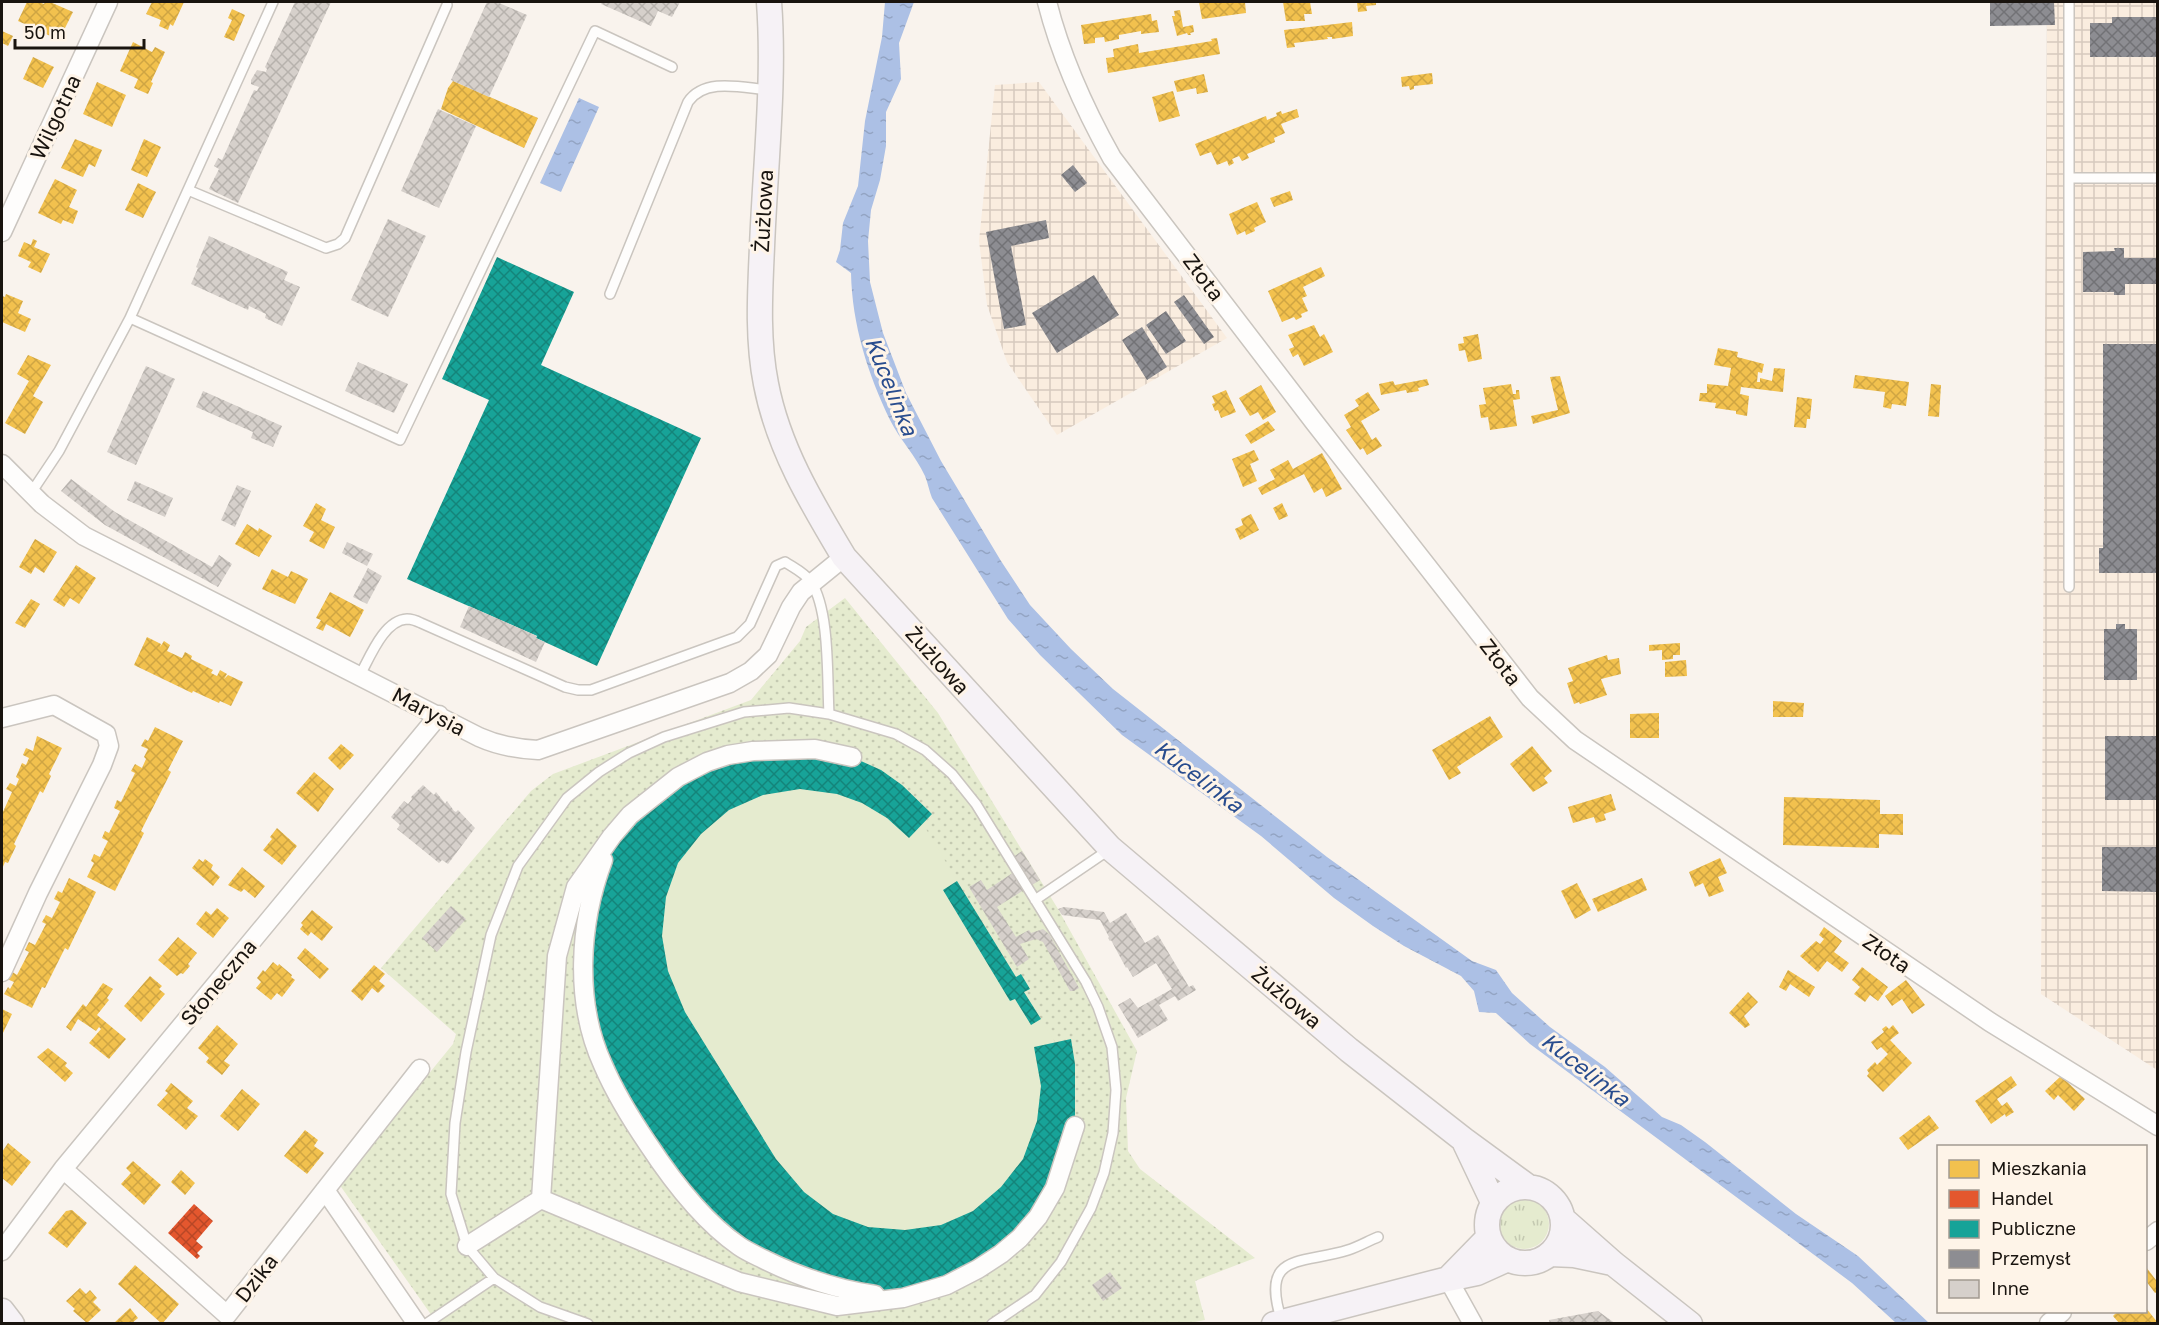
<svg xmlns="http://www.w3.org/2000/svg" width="2159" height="1325" viewBox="0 0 2159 1325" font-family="'Golos Text',sans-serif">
<defs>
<pattern id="industrial-grid" width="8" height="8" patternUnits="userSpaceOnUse" patternTransform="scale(1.5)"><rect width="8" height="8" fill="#faeddf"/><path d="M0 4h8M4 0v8" fill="none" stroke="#d6cabe"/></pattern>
<pattern id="grass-tufts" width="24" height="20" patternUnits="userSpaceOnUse" patternTransform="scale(1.5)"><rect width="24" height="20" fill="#e5ebcf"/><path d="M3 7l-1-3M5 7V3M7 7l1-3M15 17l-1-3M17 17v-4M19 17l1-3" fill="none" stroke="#c4c9b1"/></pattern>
<pattern id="park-dots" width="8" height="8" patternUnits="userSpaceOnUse" patternTransform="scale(1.5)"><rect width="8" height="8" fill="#e5ebcf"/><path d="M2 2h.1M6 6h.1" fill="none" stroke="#c4c9b1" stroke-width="1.8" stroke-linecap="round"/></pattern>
<pattern id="water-ripples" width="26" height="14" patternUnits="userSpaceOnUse" patternTransform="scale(1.5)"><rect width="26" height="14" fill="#acc0e5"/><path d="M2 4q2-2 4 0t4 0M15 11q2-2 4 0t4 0" fill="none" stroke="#93a4c3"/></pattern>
<pattern id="homes-cross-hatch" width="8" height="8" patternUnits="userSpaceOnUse" patternTransform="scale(1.5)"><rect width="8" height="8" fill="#f2c14e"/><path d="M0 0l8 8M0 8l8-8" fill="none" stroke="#cfa543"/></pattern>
<pattern id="shops-cross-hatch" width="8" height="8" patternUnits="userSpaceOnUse" patternTransform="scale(1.5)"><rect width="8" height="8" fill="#e4572e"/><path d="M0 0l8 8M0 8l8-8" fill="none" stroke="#b84726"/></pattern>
<pattern id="public-cross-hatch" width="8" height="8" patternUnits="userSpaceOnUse" patternTransform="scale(1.5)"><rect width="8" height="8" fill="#17a398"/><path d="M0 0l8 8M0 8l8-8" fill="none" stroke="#14847a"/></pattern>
<pattern id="industry-cross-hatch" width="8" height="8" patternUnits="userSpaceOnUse" patternTransform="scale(1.5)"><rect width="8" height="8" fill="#8d8d92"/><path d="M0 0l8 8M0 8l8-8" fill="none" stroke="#727276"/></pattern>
<pattern id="building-cross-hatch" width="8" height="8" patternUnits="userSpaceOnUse" patternTransform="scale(1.5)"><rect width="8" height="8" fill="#d6d0cb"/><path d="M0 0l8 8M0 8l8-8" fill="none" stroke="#b7b2ad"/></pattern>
</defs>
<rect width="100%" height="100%" fill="#f9f3ed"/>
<path fill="url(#industrial-grid)" d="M2047,2H2157V1070L2041,994Z
M1039,82L1227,338L1057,435L1007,362L987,305L979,241L995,85Z"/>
<path fill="url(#grass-tufts)" d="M1499 1224a25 25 0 1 1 50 0a25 25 0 1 1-50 0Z"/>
<path fill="url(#park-dots)" d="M845,598L938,713L1058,909L1137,1051L1126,1098L1128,1151L1140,1169L1255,1258L1195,1281L1205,1320L1190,1323H437L339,1184L453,1044L456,1034L381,968L531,791L553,774L751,700L800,641L806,627Z"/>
<path fill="#e5ebcf" d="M881,770L902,785L932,814L923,824L1015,977L1021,974L1030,989L1025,993L1055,1042L1071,1039L1075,1064V1126L1001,1254L697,1208L630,815Z"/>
<path fill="url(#water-ripples)" d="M885,2H914L899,43L901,79L886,112V146L880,180L871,210L868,241L870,282L883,333L906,393L941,461L1001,561L1030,605L1071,649L1113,689L1327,857L1472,961L1496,970L1512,993L1550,1027L1605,1067L1662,1117L1681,1125L1705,1142L1796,1214L1858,1256L1929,1323H1896L1852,1283L1530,1044L1496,1013L1479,1012L1474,991L1461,976L1404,946L1373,926L1334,898L1261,836L1122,735L1040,655L1008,619L932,498C929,491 928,483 925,476C916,456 900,440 890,420C868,374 852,325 851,273L836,262L840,250L843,223L858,186L865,121L882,37Z
M579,98L599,107L561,192L540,183Z"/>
<path fill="url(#homes-cross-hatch)" d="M27,2H39L44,4L45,2H50L73,12L59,40L18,21Z
M152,2H184L173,26L170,24L168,30L159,26L161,20L146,14Z
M1199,2H1245L1246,13L1202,19Z
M1283,2H1310L1312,14H1304L1305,21H1286Z
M1357,2H1376V5L1366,6L1367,11L1358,12Z
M232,9L245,15L234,41L224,37L232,20L228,18Z
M1180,10L1183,27L1193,25L1194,32L1190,33L1191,35H1188L1187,33L1177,36L1172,16H1175L1174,11Z
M1151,14L1152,21L1157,20L1159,32L1141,34V31L1119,35V39L1105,42L1104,37L1095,38V43L1084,44L1081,25Z
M1352,22L1353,36L1332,39V37H1327L1328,39L1294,43L1295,47L1287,48L1284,30Z
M2,31L13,36L8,46L2,43Z
M1217,38L1220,54L1108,73L1106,58L1114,57L1113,49L1138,44L1139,53L1212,41L1211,39Z
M133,42L152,52L155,47L165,52L151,82L153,83L148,94L134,88L138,79L120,71Z
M33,57L54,67L43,88L23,79Z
M1432,73L1433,84L1414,86V89L1410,90L1409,86L1402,87L1401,77Z
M1204,74L1208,92L1197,94L1196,88L1177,92L1174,81Z
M453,81L538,118L524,148L441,109L448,88Z
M97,82L126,95L112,127L83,114Z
M1173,91L1180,116L1159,122L1152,97Z
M1297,109L1299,117L1281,124L1285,133L1274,138L1275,142L1247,154L1249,158L1242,161L1239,156L1232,159L1234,163L1229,166L1227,161L1217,165L1211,152L1200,156L1195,144L1266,116L1267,120L1277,116L1276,113L1281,111L1282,114Z
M75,139L102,150L95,167L89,164L83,177L61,168Z
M144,139L161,147L147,177L131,170Z
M55,179L77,190L69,207L78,211L73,224L63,220L61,224L38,213Z
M138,183L156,192L143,218L125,210Z
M1290,191L1293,200L1274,207L1270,198Z
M1257,202L1266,222L1254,228L1255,231L1246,235L1245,231L1237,235L1229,214Z
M33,239L37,241L34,247L50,254L41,273L28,267L31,262L18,256L24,242L31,245Z
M1321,267L1325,276L1303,287L1307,296L1302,298L1308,311L1301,314L1302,317L1296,320L1294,317L1282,322L1268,291Z
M6,294L23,301L18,313L31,319L25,332L2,322V296L5,297Z
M1314,325L1320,337L1324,334L1333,352L1304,366L1298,354L1293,357L1289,349L1294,347L1288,335Z
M1478,334L1482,359L1468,362L1465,350L1459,351L1458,344L1464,343L1463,337Z
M1718,348L1738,352L1737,357L1764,364L1762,373L1758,372L1757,382H1760V378L1772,381L1774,368L1785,369L1783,392L1741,387L1740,394L1749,396L1747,416L1736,414V411L1715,408L1716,403L1699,401L1700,393H1707V384L1728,386L1731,368L1714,365Z
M28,355L51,365L33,396L43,402L25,434L5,423L29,381L17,374Z
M1855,375L1909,382L1906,406L1892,404L1891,409L1883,407L1885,392L1853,388Z
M1560,376L1570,413L1533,424L1531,416L1558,410L1550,377Z
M1427,379L1429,385L1418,388L1419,391L1407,393L1406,390L1381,395L1379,384L1393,381L1395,385Z
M1511,384L1513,394H1516V390H1519L1520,399L1513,400L1517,426L1490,430L1488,417L1481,418L1479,405L1486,404L1483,388Z
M1931,384L1941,385L1939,417L1928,416Z
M1261,385L1276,412L1263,420L1258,412L1250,416L1239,398Z
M1226,390L1236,412L1221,418L1218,410L1215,411L1212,404L1215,403L1212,396Z
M1368,392L1380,410L1361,421L1372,440L1376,437L1382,446L1367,455L1363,448L1360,450L1346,430L1351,427L1344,415L1359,406L1355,400Z
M1797,397L1812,399L1810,419H1807L1806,428L1794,427Z
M1268,421L1275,430L1251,444L1245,435Z
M1254,450L1259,460L1250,464L1257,481L1243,487L1232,459Z
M1322,453L1342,489L1326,497L1322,488L1314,493L1304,474L1262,495L1258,488L1275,479L1270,470L1288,460L1293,469Z
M316,503L326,509L321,520L335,527L324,549L309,541L314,532L303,526Z
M1282,503L1288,516L1279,520L1273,508Z
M1251,514L1259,530L1240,540L1235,529L1243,525L1241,519Z
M247,524L258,531L259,528L272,536L259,557L235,544Z
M35,539L57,552L44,573L35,567L31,574L19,567Z
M76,565L96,578L79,604L70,598L64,607L53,600Z
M272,569L288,577L291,571L308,579L295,604L262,589Z
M330,592L364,610L350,637L326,624L323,631L316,628L321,620L316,618Z
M31,599L40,604L25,628L15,623Z
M147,637L161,644L160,647L164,641L170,645L167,651L182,658L185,652L192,656L191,659L213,670L211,673L217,676L220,670L227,674L224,679L228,675L243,682L231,706L220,701L219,703L193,691L192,693L134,665Z
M1680,643V655H1673V659L1662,660V650L1649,651V645Z
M1607,655L1608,660L1619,658L1621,674L1601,679L1607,695L1580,704L1579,702L1574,704L1567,683L1573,681L1568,668Z
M1686,660L1687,676L1665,677V662Z
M1773,701L1804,703L1803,717H1773Z
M1659,713V738H1630V714Z
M1490,716L1503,737L1457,767L1461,773L1449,780L1432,750Z
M155,727L183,741L168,770L171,772L141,831L144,833L115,891L87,877L94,863L91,861L94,854L100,857L108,841L102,838L105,831L109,833L120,811L114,808L117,800L121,802L135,773L131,771L135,764L142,768L146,759L144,757L148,749L141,746L145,739L148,741Z
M37,736L62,748L49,774L51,776L43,793L40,791L14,844L16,846L8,863L5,862L2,869V814L12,792L6,789L10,783L16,786L19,779L16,777L22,763L26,765L29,758L23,755L26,748L33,751Z
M341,744L354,755L340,770L328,758Z
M1532,746L1552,771L1544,778L1548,783L1533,792L1510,764Z
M314,772L334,789L318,812L296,793Z
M1611,794L1616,810L1604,814L1606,820L1596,823L1594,817L1573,823L1568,807Z
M1784,797L1880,800V814H1903V835L1879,834V848L1783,845Z
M277,828L297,846L282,865L263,850L272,839L270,837Z
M1720,858L1727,873L1718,877L1724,891L1709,897L1703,883L1695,887L1689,872Z
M199,859L203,862L205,859L213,865L211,869L220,877L213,886L192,868Z
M242,867L265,886L255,898L244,889L241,892L228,885Z
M69,878L96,892L68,950L65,948L45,988L42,987L32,1008L4,994L8,987L10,989L14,982L7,979L11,971L17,975L29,952L25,950L29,942L35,945L46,924L42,922L46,915L52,918L60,902L54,899L58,891L62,893Z
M1642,878L1647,890L1598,912L1592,899Z
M1577,883L1591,910L1575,919L1561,891Z
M217,908L229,918L213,938L196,924L206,911L211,915Z
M312,910L333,927L322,941L311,932L308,936L300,929L303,925L301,923Z
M1824,927L1842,941L1834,952L1849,963L1842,972L1827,961L1818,972L1800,956L1816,941L1820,944L1824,939L1819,935Z
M178,937L197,953L188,964L190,966L183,974L181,973L177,976L158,960Z
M305,948L329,969L320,979L297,958Z
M273,962L278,966L279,964L292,975L291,977L295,980L282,997L277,993L271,1000L256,988L261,982L257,978L263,970L265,972Z
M374,965L385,974L379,981L385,986L378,993L372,988L362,1001L351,991Z
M1862,967L1888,987L1878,1001L1870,995L1865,1002L1854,994L1860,987L1852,980Z
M1788,970L1815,987L1809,997L1790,984L1786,991L1779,987Z
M150,976L162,986L159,989L165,994L141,1022L124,1006Z
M1906,980L1925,1005L1912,1014L1902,999L1892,1006L1885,996Z
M103,983L113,989L107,998L109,1000L97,1015L126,1039L109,1059L89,1043L101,1029L99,1027L96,1031L78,1019L71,1031L66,1027L83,1004L86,1007Z
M1748,992L1758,1002L1744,1016L1750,1025L1745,1028L1729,1013Z
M2,1009L12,1014L2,1035Z
M217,1025L238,1044L224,1061L230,1065L222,1075L206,1062L209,1058L198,1048Z
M1893,1025L1899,1033L1890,1040L1912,1063L1883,1092L1867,1076L1869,1073L1867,1070L1875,1062L1877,1065L1888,1054L1881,1047L1877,1050L1871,1042L1884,1032L1882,1029L1886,1026L1889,1029Z
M48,1048L67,1063L65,1066L73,1073L65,1082L37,1057Z
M2011,1076L2017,1085L1997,1099L2002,1106L2007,1102L2014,1112L2006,1117L2005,1114L1991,1124L1975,1101Z
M2061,1076L2085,1099L2074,1111L2058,1095L2054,1100L2045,1091Z
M171,1083L193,1101L187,1108L198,1116L186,1130L157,1105L168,1093L165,1091Z
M242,1089L260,1104L238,1131L220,1116Z
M1929,1115L1939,1128L1908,1150L1899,1138Z
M305,1130L318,1140L314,1146L324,1153L307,1174L284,1156Z
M8,1143L31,1162L12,1186L2,1178V1152Z
M133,1161L161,1185L144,1205L121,1184L131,1173L126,1168Z
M181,1170L195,1183L185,1195L171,1182Z
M72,1210L87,1223L67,1248L48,1233L66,1211Z
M135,1265L179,1304L162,1324L118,1284Z
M2146,1267L2156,1280L2157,1279V1292L2155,1293L2146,1281Z
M80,1288L86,1294L90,1290L97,1298L93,1302L101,1310L87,1323L73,1311L75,1309L66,1301Z
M130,1308L138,1318L132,1323H114Z
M2146,1308L2158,1323H2119L2113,1316L2117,1312H2146Z"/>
<path fill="url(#shops-cross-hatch)" d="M194,1204L213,1221L196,1241L203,1247L197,1253L200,1256L197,1259L168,1233Z"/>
<path fill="url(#public-cross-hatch)" d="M497,257L574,292L541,365L701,438L597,666L536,638L537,636L407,579L489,400L442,379Z
M728,755L852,757L881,770L902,785L932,814L909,838L887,818L862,803L837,794L800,789L763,795L729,810L701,834L678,863L666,897L662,936L668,971L685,1012L776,1159L804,1192L833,1214L868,1227L905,1230L941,1225L973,1211L1001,1187L1023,1159L1037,1121L1041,1086L1034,1047L1071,1039L1075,1064V1126L1064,1165L1020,1238L903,1298L847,1291L739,1246L630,1116L587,1011L598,874L630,815Z
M957,881L1016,977L1021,974L1030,989L1024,992L1041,1019L1031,1025L1015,999L1010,1001L943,890Z"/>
<path fill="url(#industry-cross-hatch)" d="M1990,2H2054L2055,25L1990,26Z
M2112,17H2156L2158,57H2090V23H2112Z
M1073,165L1087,183L1075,192L1061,175Z
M1046,220L1049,238L1011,246L1026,325L1004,329L986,232Z
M2114,248H2124V258H2158V284H2125V295H2114V292H2083V252L2115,251Z
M1094,275L1119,315L1057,353L1032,313Z
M1184,295L1214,337L1204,344L1174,302Z
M1166,311L1186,341L1166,354L1146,325Z
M1142,327L1167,367L1147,380L1122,340Z
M2103,344H2158V573H2099V548H2103Z
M2116,624H2125V629H2137V680H2104V629H2116Z
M2105,736H2158V800H2105Z
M2102,847H2158V892L2102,891Z"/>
<path fill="url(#building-cross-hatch)" d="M295,2H331L238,203L209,189L219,169L214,166L218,158L222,160L254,90L257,91L259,87L251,84V80L257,70L266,72L267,69L265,67Z
M487,2H497L527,15L489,97L451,80Z
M602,2H680L672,17L658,11L651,26L601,4Z
M438,109L476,126L439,208L401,191Z
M388,219L426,236L388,317L351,300Z
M209,236L288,272L284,280L300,287L282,326L265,318L266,314L249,306L248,310L191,284L198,268L196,267Z
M358,362L408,384L394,413L345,391Z
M146,366L175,379L136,465L107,452Z
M203,391L282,426L273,447L251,438L253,432L196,407Z
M71,479L115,512L212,567L219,555L232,564L218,587L105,525L61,491Z
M135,481L173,498L165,517L127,500Z
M237,485L251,491L235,527L221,520Z
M347,542L373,554L367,566L342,553Z
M368,568L382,576L367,604L353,597Z
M469,606L537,636L536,638L545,642L536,662L460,627Z
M423,785L434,795L436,792L444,802L445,804L447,801L454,811L456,812L458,810L475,828L448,864L442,860L439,863L397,829L400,825L391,817L404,801L408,804L412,799L411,797Z
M1022,851L1040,880L997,907L1016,937L1029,930L1031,933L1043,929L1049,934L1079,988L1074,991H1070L1043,942L1036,939L1020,944L1029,959L1017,967L969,887L981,880L987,890L1017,870L1010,859Z
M451,906L466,919L437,952L422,938Z
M1064,907L1104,912L1110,923L1126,913L1145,943L1158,935L1189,987L1193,985L1196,990L1178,1001L1175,996L1159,1005L1168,1020L1138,1038L1118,1005L1130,998L1138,1008L1172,989L1156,963L1133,977L1127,967L1126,968L1111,940L1110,941L1108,938L1109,937L1100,920L1062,915L1058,909Z
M1110,1272L1122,1288L1103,1301L1092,1285Z
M1598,1311L1616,1324H1550L1549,1320Z"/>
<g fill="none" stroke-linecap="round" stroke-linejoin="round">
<g stroke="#cac5bf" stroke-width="12">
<path id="lane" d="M2069,178H2158
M188,190L326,248L338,244L345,238L447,5
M610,294L688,102C705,77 743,88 769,90
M130,318L400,440L595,31L672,67
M31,493L59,451L130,318L273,2
M2069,587V2
M360,675C370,657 384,620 407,619C412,619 417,621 421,623L565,687L578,690H591L737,637L750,624L776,566L785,562C794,568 805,573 811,582C830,610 827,679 829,714
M1035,900L1110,849
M1282,1322C1259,1251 1301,1265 1348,1250C1358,1247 1368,1241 1378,1237
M426,1324L494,1278
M588,1324L540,1307L494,1278L467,1246L451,1194L455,1123L466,1052L491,935L518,866L567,798L599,772L629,753L664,737L744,712L789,708L829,714L896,734L925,750L952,774L976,804L1086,982L1098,1007L1112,1047L1116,1090L1113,1133L1104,1173L1091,1208L1061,1262L1035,1295L992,1324"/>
</g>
<g stroke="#cac5bf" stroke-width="21">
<path id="street" d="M1047,2C1061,57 1084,108 1112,158L1315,423L1530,698L1575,740L1990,1022L2158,1126
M2,232L108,2
M2,464L42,504L84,536L479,737C499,746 516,749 538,750L730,683L751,671L768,655L791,607L801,592L844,557
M2,718L54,705L106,734L109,746L102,765L38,893L2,972
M603,860C579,924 574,1002 603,1065C615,1093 631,1119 648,1144C671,1179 704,1222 739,1246C746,1251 755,1255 763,1259C799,1277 835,1289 875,1295
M63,1169L227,1315L420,1069
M325,1190L417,1324
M541,1199L557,956L576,887L612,836L630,815L678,777L707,762L728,755L753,751L815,749L852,757
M2146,1241L2158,1231
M467,1246L541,1199L739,1282L837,1306L903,1298L947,1285L978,1269L1001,1254L1020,1238L1038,1217L1055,1188L1075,1126
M2,1251L63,1169L439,715
M1448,1279L1473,1324
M2049,1323L2062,1312"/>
</g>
<g stroke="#cac5bf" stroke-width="27">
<path id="secondary" d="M769,2C775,81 765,168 762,247C760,292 757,339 766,384C778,447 811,502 844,557L1110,848L1349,1050L1464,1140L1527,1186
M1465,1143L1493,1202
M1487 1225a38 38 0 1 1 76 0a38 38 0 1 1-76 0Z
M1563,1219L1614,1264L1690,1324
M1550,1254L1574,1255L1612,1263
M1448,1279L1488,1238
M2,1311L12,1324
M1274,1324L1448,1279L1477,1273L1508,1259"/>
</g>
<use href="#lane" stroke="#fefdfc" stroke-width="9"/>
<use href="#street" stroke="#fefdfc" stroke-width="18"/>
<use href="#secondary" stroke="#f6f2f6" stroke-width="24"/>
</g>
<g text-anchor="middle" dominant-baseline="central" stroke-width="6" stroke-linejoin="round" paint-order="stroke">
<g font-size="21" fill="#19140f" stroke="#fef4e8">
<text transform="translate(55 117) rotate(-65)">Wilgotna</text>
<text transform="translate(763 211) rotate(-87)">Żużlowa</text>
<text transform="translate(1204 277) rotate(53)">Złota</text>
<text transform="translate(938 660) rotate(48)">Żużlowa</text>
<text transform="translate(1501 662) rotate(52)">Złota</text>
<text transform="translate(429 711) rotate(28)">Marysia</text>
<text transform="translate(1887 953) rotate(34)">Złota</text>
<text transform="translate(218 982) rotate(-50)">Słoneczna</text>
<text transform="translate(1287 997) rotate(40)">Żużlowa</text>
<text transform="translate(256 1278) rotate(-52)">Dzika</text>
</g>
<g font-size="22" font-style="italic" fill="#284c8e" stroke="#fef4e8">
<text transform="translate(892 386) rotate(68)">Kucelinka</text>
<text transform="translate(1199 776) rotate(37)">Kucelinka</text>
<text transform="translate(1586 1069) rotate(38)">Kucelinka</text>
</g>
</g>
<rect width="2159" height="1325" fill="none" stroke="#19140f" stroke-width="6"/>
<rect x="1937" y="1145" width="210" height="168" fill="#fef4e8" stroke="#a29a91" stroke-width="1.5"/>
<rect x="1949" y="1160" width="30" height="18" fill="#f2c14e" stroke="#a29a91" stroke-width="1.5"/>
<text x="1991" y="1175" font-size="18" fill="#19140f">Mieszkania</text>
<rect x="1949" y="1190" width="30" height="18" fill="#e4572e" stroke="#a29a91" stroke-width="1.5"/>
<text x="1991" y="1205" font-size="18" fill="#19140f">Handel</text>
<rect x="1949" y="1220" width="30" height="18" fill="#17a398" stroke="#a29a91" stroke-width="1.5"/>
<text x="1991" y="1235" font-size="18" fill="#19140f">Publiczne</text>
<rect x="1949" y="1250" width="30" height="18" fill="#8d8d92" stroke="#a29a91" stroke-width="1.5"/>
<text x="1991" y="1265" font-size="18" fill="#19140f">Przemysł</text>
<rect x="1949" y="1280" width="30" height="18" fill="#d6d0cb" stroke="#a29a91" stroke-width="1.5"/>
<text x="1991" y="1295" font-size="18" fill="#19140f">Inne</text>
<path d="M15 39v9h129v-9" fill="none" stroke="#19140f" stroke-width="3"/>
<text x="24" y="39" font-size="18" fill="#19140f" stroke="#fef4e8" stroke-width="4.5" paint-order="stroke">50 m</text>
</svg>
